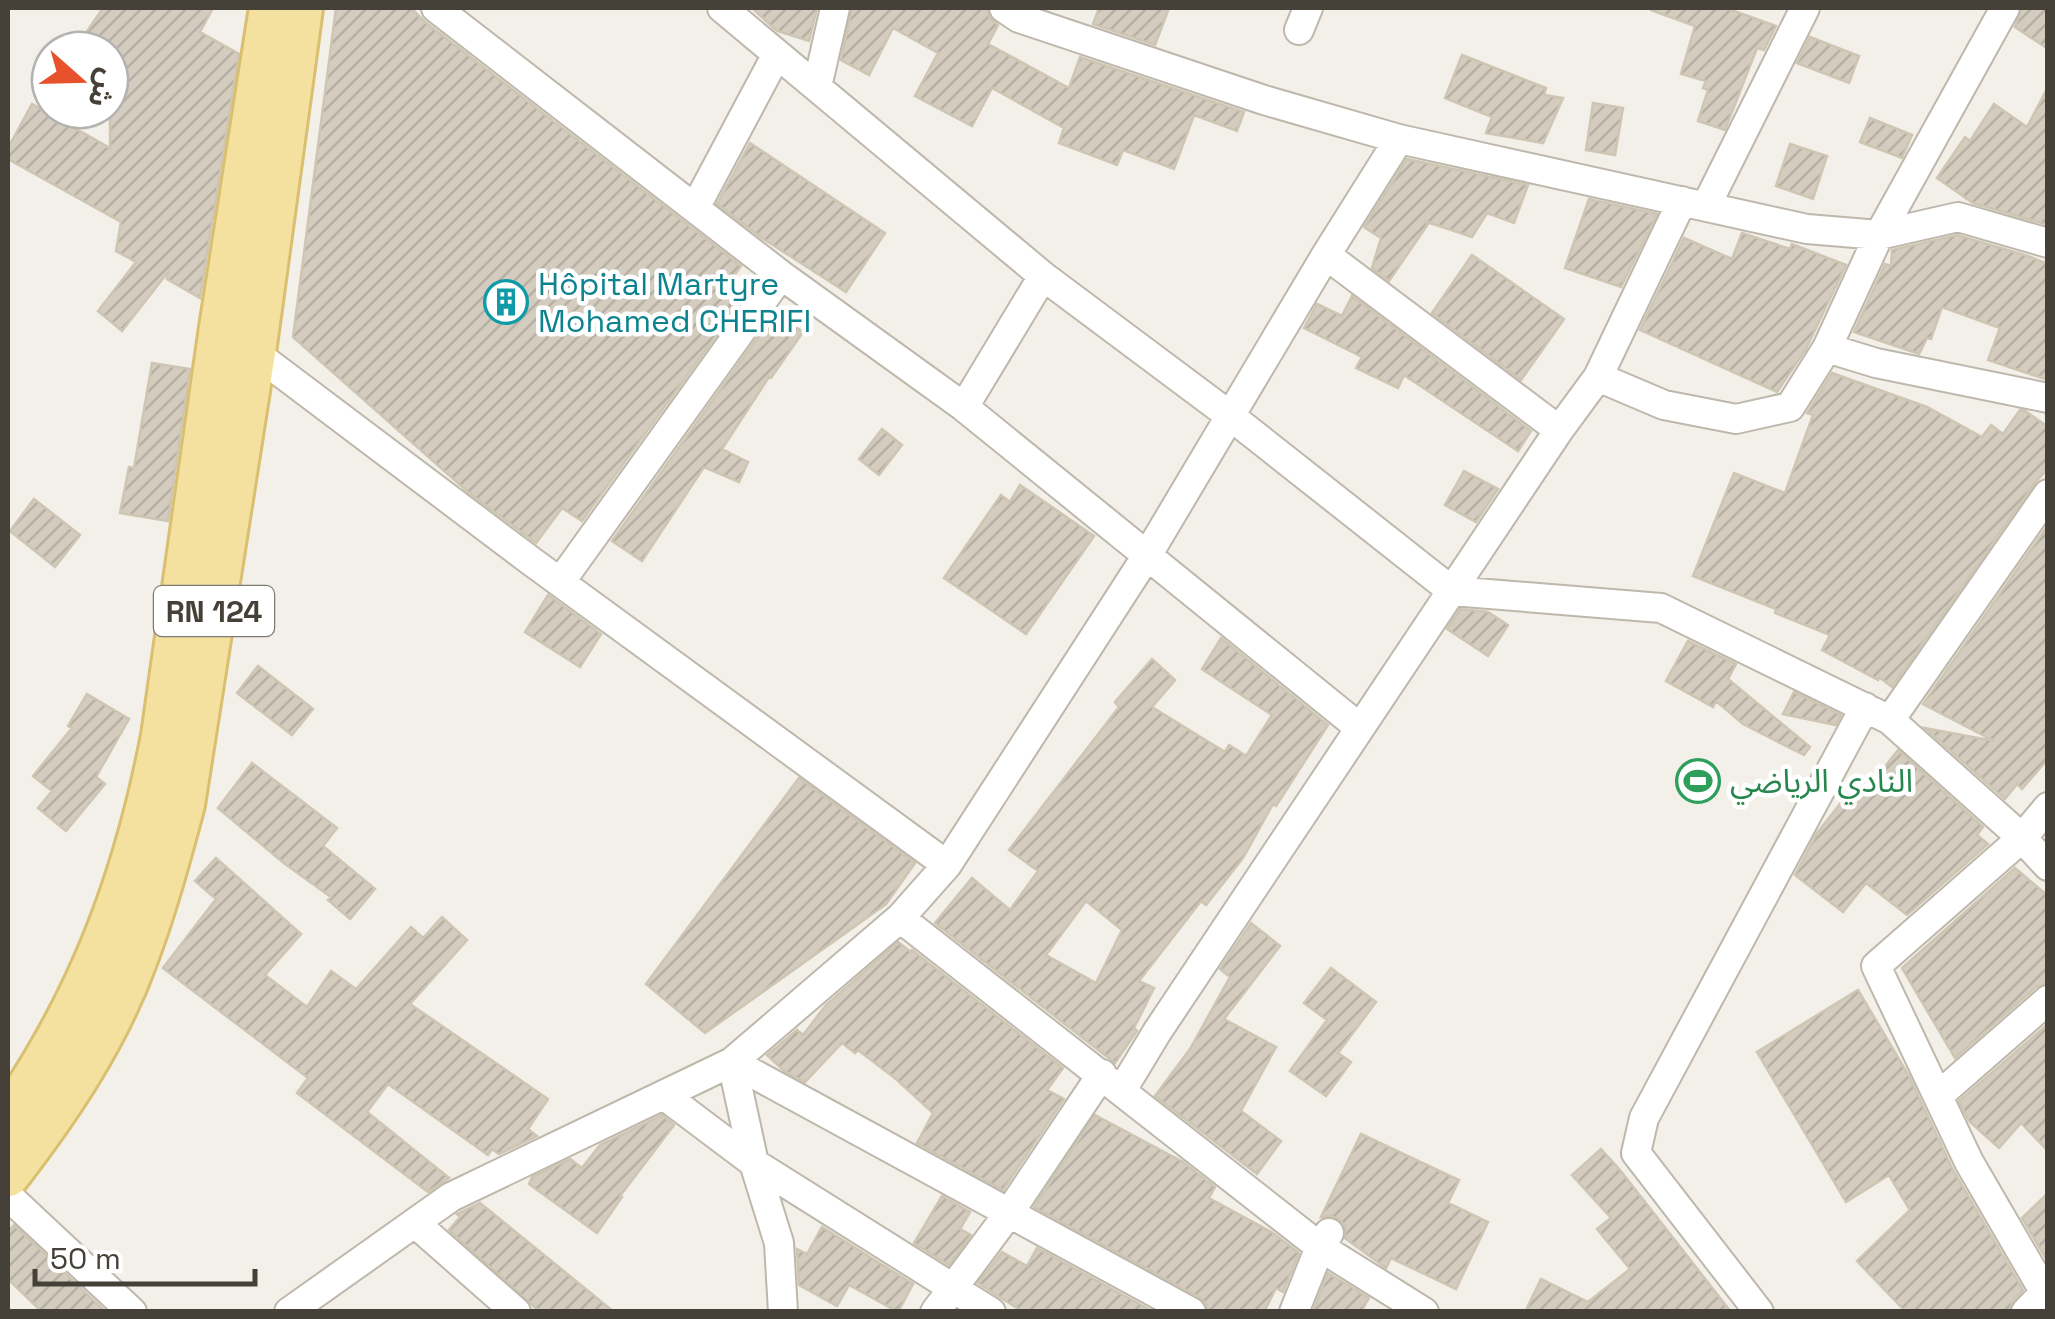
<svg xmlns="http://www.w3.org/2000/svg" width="2055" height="1319" viewBox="0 0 2055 1319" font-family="'Space Grotesk','Noto Sans Arabic',sans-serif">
<defs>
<pattern id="building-hatch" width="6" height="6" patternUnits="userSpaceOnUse" patternTransform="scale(2.5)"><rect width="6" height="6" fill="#d3ccbf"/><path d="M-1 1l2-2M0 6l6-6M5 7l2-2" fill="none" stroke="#b6b0a5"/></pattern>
</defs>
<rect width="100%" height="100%" fill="#f3f0e9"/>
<path fill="url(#building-hatch)" stroke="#cec5b3" stroke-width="2.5" fill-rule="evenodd" d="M103,8H213L200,32L239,54L200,298L167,279L168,272L122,331L98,311L136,262L116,251L121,222L8,159V148L32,104L110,148V50H74Z
M336,8H411L425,22L741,266L729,283L746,294L582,521L562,508L536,543L468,492L293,337Z
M752,8H817L809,41L777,31Z
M852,8H987L989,17L998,25L988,44L1069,88L1080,57L1244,112L1237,131L1194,115L1174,169L1123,150L1117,165L1059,143L1064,128L992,88L972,126L915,96L938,53L893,28L869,75L841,60Z
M1099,8H1169L1155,45L1093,24Z
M1651,8H1726L1776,26L1764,50L1757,48L1725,130L1698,121L1708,90L1703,88L1706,81L1681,74L1695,26L1651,10Z
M2022,8H2048V49L2015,27Z
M1810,37L1859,56L1849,83L1797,63Z
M1462,55L1546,88L1544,95L1563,98L1543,143L1486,133L1492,117L1445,98Z
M2048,87V225L1973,203L1937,178L1965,137L1970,141L1994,104L2027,127Z
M1593,103L1623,108L1615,155L1586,150Z
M1870,118L1912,135L1902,158L1860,142Z
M750,143L885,233L846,292L762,238L717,204Z
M1790,144L1827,156L1813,199L1776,186Z
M1407,159L1528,185L1514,223L1487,213L1472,237L1424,221L1428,224L1389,281L1372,268L1381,238L1364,227Z
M1589,199L1657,214L1621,287L1565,268Z
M1742,233L1790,249L1792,244L1846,265L1806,349L1777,392L1640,330L1684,238L1732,259Z
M1957,235L2028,256L2048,264V380L1988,360L2000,328L1942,307L1931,339L1927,338L1919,354L1854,332L1885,264L1891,266L1892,250Z
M1472,255L1564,319L1521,380L1432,313Z
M1352,296L1531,431L1518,451L1404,375L1398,388L1356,368L1362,357L1304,328L1317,304L1342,316Z
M775,313L803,332L771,378L769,377L722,449L748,462L739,482L704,467L642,561L612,541Z
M152,363L190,369L168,521L120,513L129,467L134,468Z
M1832,373L1927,407L1982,437L1991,425L2003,434L2020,410L2025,411L2048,427V468L2034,484L1892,687L1879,677L1878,680L1822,650L1830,635L1775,613L1776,609L1693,576L1734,473L1785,493L1813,415L1807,413Z
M882,429L902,445L879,475L859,459Z
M1464,471L1498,489L1476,522L1445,505Z
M1020,485L1094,536L1026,634L944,578L1001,495L1010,502Z
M34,499L80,535L55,567L10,531Z
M2048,525V759L2022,789L2017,784L2005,799L1925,728L1994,741L1923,704Z
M548,595L601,634L580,667L525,632Z
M1460,609L1488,612L1508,625L1488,656L1447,629Z
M1221,638L1328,725L1276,806L1273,804L1243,858L1206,905L1201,901L1139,981L1154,988L1134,1028L1137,1031L1115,1063L935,923L972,878L1010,910L1038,871L1009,850L1119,707L1115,702L1152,659L1175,680L1152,707L1225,752L1229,745L1246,756L1272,715L1202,669ZM1086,901L1122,930L1096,983L1046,955Z
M1688,641L1736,664L1728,679L1810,747L1804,755L1743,724L1716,701L1713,707L1666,681Z
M258,666L313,709L292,735L237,693Z
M1794,692L1841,715L1836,725L1783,714Z
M87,694L129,719L96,777L105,784L66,831L38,808L52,791L33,776L72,728L68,726Z
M1898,750L1983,827L1977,835L1988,844L1907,915L1866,883L1843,912L1795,875L1817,833L1859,780L1854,806Z
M252,763L337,828L323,846L375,889L350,919L328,900L331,897L285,864L218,808Z
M799,778L915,863L886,904L705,1033L646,984Z
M216,858L301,934L265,975L307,1007L331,971L356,989L411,927L423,938L442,917L467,940L410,1004L548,1099L528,1129L537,1136L499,1154L492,1149L488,1155L388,1084L367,1112L449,1178L428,1192L297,1093L308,1078L163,968L216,899L195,881Z
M2015,868L2048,896V983L2036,987L1955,1058L1902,968Z
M1251,923L1280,946L1224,1019L1276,1047L1241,1111L1281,1141L1257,1174L1155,1096L1190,1049L1230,977L1220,969Z
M898,942L911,952L912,950L1063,1068L1047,1090L1064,1099L1003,1190L917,1143L933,1113L896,1079L858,1050L855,1053L842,1043L805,1082L784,1071L767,1055L797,1030L803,1035L826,1005Z
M1331,968L1376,1002L1338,1053L1351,1062L1326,1096L1290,1071L1327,1020L1304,1003Z
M1858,990L1909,1076L1953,1170L2023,1290L2013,1301L2009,1312H1906L1857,1261L1910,1210L1889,1175L1846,1202L1757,1052Z
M2048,1024V1151L2021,1123L1999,1148L1969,1121L1959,1101Z
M662,1115L674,1125L620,1196L622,1197L597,1233L529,1184L532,1177L570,1159L582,1168L600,1145Z
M1095,1115L1183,1162L1215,1187L1209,1198L1273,1233L1299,1253L1283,1292L1276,1288L1264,1312H1208L1206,1304L1199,1297L1034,1207Z
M1361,1134L1459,1180L1448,1203L1488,1222L1456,1289L1391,1258L1386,1268L1345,1238V1226L1339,1219L1331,1216L1321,1217Z
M1601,1149L1620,1170L1731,1312H1525L1541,1279L1588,1302L1630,1269L1597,1229L1611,1218L1572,1175Z
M2048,1193V1262L2022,1218Z
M942,1196L970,1212L960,1229L971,1235L949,1265L914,1243Z
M480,1203L512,1229L614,1312H540L449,1230L460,1217L457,1214Z
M14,1225L106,1312H42L8,1279V1232Z
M822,1227L913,1284L898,1312L849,1285L837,1306L799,1285L797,1249L807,1254Z
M1037,1248L1154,1312H1023L978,1283L1002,1252L1027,1266Z
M1328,1273L1369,1298L1361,1312H1319L1314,1309Z"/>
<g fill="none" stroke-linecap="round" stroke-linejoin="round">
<g stroke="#beb8ac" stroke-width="32">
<path id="minor" d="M436,8L781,275L964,407L1360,728
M722,8L1043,276L1229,415L1452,591L1661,608L1890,720L2022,838L2048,866
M1004,8L1019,18L1264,100L1399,139L1807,229L1879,235L1958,217L2048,243
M1299,30L1308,8
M817,87L835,8
M1706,206L1805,8
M695,208L777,54
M1326,255L1559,430
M243,344L531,561L947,865
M1827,348L1876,363L2048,398
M1598,377L1664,405L1736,419L1790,407L1827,348L1879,235L2005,8
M964,407L1043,276
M561,581L781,275
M1890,720L2048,494
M2048,807L2022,838L1876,966L1969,1162L2048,1298
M900,918L1320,1247L1424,1312
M732,1062L1191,1312
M732,1062L754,1163L779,1243L783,1312
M1122,1090L1157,1032L1559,430L1598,377L1682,201
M665,1096L754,1163L991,1312
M1938,1096L2048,1000
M8,1196L132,1312
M415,1223L516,1312
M289,1312L451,1197L732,1062L900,918L947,865L1148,554L1326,255L1399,139
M935,1312L1009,1213L1102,1074
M1294,1312L1320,1247L1329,1233
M1759,1312L1636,1153L1644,1118L1865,707
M2026,1312L2048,1289"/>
</g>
<g stroke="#d9bf70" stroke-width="48">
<path id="primary" d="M8,1118C91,999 136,877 163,736L221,328L271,8
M8,1175C59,1109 107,1038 136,958C155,908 169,856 183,804L254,352L301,8"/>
</g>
<use href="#minor" stroke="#fff" stroke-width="28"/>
<use href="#primary" stroke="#f5e19f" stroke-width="42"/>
</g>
<defs>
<g id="building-ring" transform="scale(2.25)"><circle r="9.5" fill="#fff" stroke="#0f9aa8" stroke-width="1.5"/><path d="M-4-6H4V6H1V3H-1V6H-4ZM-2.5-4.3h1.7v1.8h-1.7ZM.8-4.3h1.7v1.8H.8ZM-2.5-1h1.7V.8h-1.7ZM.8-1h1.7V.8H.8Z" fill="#0f9aa8"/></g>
<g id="stadium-ring" transform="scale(2.25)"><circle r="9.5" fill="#fff" stroke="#2e9e5b" stroke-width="1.5"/><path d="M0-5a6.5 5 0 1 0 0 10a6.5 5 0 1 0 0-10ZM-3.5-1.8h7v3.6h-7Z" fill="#2e9e5b"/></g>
</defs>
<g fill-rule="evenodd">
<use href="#building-ring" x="506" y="302"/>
<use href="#stadium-ring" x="1698" y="781"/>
</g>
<g text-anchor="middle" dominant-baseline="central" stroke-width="9" stroke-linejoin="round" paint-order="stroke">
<rect fill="#fff" stroke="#7e7a74" stroke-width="2.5" x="154" y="586" width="120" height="50" rx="8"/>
<g font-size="30" font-weight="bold" fill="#464138">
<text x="214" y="611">RN 124</text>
</g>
<g font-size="32" fill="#0d838f" stroke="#fff" text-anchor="start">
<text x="538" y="284">Hôpital Martyre<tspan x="538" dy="37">Mohamed CHERIFI</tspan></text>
</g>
<g font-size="32" fill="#27864d" stroke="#fff" text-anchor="start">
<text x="1730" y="781">النادي الرياضي</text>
</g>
</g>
<rect width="2055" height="1319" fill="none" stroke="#464138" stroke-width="20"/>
<g transform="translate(80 80) rotate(110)"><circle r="48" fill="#ffffff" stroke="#b5b3af" stroke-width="2.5"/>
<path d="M0-8L18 38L0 25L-18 38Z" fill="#e7512b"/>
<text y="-15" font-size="28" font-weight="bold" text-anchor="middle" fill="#464138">ش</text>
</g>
<path d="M35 1269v15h220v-15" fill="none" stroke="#464138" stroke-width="5"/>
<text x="50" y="1269" font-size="30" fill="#464138" stroke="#ffffff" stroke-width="8" paint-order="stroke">50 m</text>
</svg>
